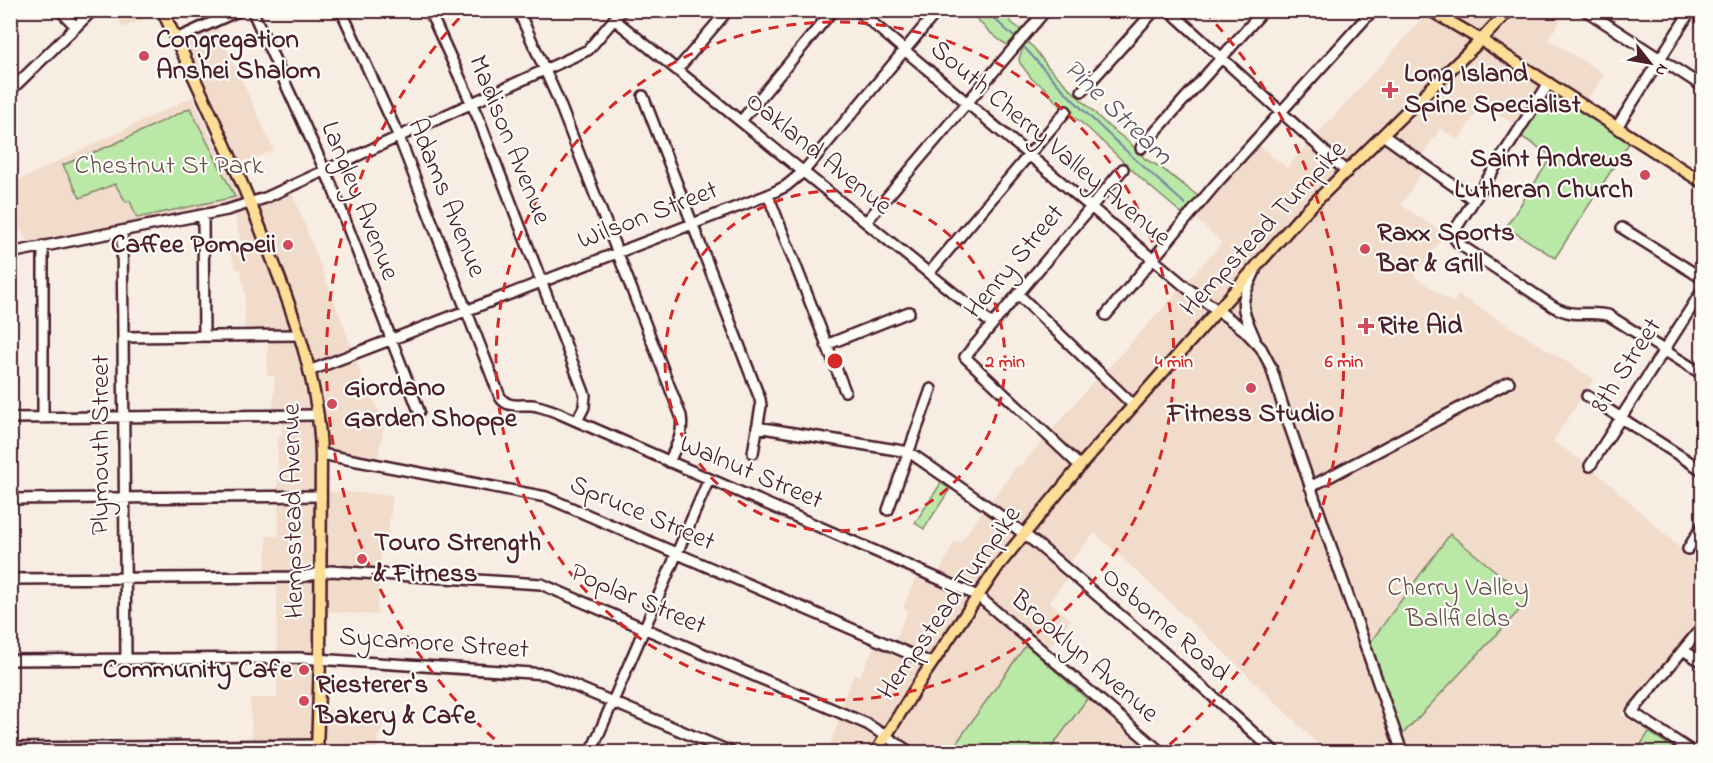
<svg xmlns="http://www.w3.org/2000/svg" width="1713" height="763" viewBox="0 0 1713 763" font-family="'Indie Flower',sans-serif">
<rect width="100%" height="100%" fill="#f8ede3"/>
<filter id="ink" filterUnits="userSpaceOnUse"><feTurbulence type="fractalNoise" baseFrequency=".0167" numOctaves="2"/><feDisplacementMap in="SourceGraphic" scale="12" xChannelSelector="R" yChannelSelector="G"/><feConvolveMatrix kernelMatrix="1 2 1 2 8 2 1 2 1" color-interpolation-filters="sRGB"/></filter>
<g filter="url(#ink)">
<path fill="#f1dbcb" d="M114,11H159L123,28Z
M1422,11H1567L1548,39L1604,74L1582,109L1523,130L1482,103L1459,140L1440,128L1423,155V170L1401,205L1445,234L1414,276L1453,303L1459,295L1594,379L1553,441L1592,468L1691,558L1702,566V619L1621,714L1649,732L1636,752H1326L1230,658L1095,533L1064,568L1071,574L1049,601L1071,620L1050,646L1027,644L1153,752H821L823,748L827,750L830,743L842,714L838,712L854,674L860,676L877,640L893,646L908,610L903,607L919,571L937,578L954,542L960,543L986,506H987L1017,466L1020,467L1095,380L1111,365L1222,243L1195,218L1260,146L1287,168L1426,15Z
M215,23L274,150L236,167L179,40Z
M192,97L242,202L28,244L11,208V184Z
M290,187L345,329L364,383L385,421L377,463L322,453V491L393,495L388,534H382L377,615L322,611L320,708L384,713L382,734H378L377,752H257V747H252L251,715L250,698H277V581L265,580L267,536H279L277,437H282L281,418L273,417L275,376L267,375L268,338L244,337L245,295L241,269H237L229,251L242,249L234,210Z"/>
<path fill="#b9e8a7" stroke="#828469" stroke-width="1.5" d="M970,11H1002L1012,23L1020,29V33L1008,45C993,38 980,23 970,11Z
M1025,42H1027L1034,48L1048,67L1108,126L1129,142L1145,159L1160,167L1202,199L1186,217L1147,184L1089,129L1056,102L1045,88L1032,79L1020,63L1019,59Z
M1549,88L1631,140L1555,258L1506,227L1552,156L1519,135Z
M190,108L235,197L137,218L130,201L126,202L115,184L80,198L63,165L114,144Z
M941,483L950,489L924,529L915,523Z
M1450,534L1530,599L1399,738L1366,648Z
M1026,645L1087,699L1048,752H950Z
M1649,732L1680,752H1636Z"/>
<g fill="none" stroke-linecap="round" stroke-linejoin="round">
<path stroke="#7688a4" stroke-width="2" d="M985,10L1013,36
M1025,48C1074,105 1129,154 1185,204"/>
<g stroke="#4a1f2b" stroke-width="14">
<path id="minor" d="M60,10L76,27
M252,10L332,186L419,411
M341,10L399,137L500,397C508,409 520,404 532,405C540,406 548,409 556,412L978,596L1161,752
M429,10L480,122L585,395L584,407L577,421
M518,10L557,97L681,416C684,434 676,446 669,462
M857,10L1187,288L1243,329L1261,348L1271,367L1285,413L1402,752
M1169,10L1347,172
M1585,10L1702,86
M615,20L992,324
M176,39L240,10
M677,70L728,10
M1549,83L1453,233L1455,239L1459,244L1554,307C1578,319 1585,310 1608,315L1702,374
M10,91L93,10
M1082,91L1155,10
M643,96L760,399L761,406L753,453
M741,121L833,10
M1617,127L1691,10
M1383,135L1474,200
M1141,148L1264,10
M768,195L845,391
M203,215L204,335
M866,222L1046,10
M1622,228L1702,278
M122,231L126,659
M43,246V418
M10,253L227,210L265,198L588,50L622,10
M1255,271C1239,306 1240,304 1255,339
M929,273L1066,111
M1018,294L1133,405
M1106,315L1215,185L1373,10
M123,337L300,335
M826,345L909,312
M309,371L768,195L786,186L803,172L938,10
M1587,396L1702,470
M10,418L318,415
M757,427L909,452L994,511L1037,544L1161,650L1275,752
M321,454L546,497L931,663
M1080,466L965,357L1123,169
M1590,466L1702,291
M1310,487L1509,382
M10,499L321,496
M888,510L931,389
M1688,549L1702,526
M10,579L301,577L331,571L541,584L867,724L910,752
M1683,650L1702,662
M10,660L300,658L546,674L731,752
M12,748L318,745
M591,752L709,479
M1693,752L1632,712L1702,627"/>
</g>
<g stroke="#4a1f2b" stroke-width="15">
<path id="major" d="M162,10C200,89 237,167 268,248C294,315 319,381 321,454L320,659L317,752
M1430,10L1481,40L1702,182
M10,743L14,752
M876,752L922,678L999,565L1080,466L1299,218L1402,116L1481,40L1509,10"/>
</g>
<use href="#minor" stroke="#fdfcf7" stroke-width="9"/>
<use href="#major" stroke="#fedd96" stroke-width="10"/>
</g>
</g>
<g fill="none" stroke="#d62828" stroke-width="3" stroke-dasharray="10 8">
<circle cx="835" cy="361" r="170"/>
<circle cx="835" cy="361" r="339"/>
<path d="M508 751A509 509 0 0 1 466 11M1204 11A509 509 0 0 1 1162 751"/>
</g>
<g fill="#d1495b" stroke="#fdfcf7" stroke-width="2">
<circle cx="144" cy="56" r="6"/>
<path d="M1387 81h6v6h6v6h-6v6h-6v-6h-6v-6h6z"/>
<circle cx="1645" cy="175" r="6"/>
<circle cx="288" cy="245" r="6"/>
<circle cx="1365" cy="249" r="6"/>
<path d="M1363 317h6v6h6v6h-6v6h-6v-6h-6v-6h6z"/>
<circle cx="1251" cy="388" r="6"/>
<circle cx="332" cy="404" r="6"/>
<circle cx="362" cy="559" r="6"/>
<circle cx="304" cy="670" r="6"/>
<circle cx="304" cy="701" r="6"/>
</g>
<g text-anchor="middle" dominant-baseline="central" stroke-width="4.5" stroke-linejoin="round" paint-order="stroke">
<g font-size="27" font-weight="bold" fill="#4a1f2b" stroke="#fdfcf7" text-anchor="start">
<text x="156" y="40">Congregation<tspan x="156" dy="31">Anshei Shalom</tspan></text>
<text x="1404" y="74">Long Island<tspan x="1404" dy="31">Spine Specialist</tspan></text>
<text x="1633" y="159" text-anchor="end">Saint Andrews<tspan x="1633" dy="31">Lutheran Church</tspan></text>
<text x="1377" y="233">Raxx Sports<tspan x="1377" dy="31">Bar &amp; Grill</tspan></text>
<text x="276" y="245" text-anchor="end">Caffee Pompeii</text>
<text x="1378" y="326">Rite Aid</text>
<text x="344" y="388">Giordano<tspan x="344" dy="31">Garden Shoppe</tspan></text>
<text x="1251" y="414" text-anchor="middle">Fitness Studio</text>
<text x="374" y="543">Touro Strength<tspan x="374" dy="31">&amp; Fitness</tspan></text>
<text x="292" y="670" text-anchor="end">Community Cafe</text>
<text x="316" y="685">Riesterer's<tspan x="316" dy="31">Bakery &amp; Cafe</tspan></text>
</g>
<g font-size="27" fill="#4a1f2b" stroke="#fdfcf7">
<text transform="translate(509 140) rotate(68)">Madison Avenue</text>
<text transform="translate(1050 144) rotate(40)">South Cherry Valley Avenue</text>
<text transform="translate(818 154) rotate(39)">Oakland Avenue</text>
<text transform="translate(446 198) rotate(68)">Adams Avenue</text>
<text transform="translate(359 201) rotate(68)">Langley Avenue</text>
<text transform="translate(648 216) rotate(-21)">Wilson Street</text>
<text transform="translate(1264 229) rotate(-47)">Hempstead Turnpike</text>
<text transform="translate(1015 262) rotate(-50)">Henry Street</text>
<text transform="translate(1627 366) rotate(-57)">8th Street</text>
<text transform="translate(101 445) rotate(-90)">Plymouth Street</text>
<text transform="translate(751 473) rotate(23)">Walnut Street</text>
<text transform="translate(294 511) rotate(-91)">Hempstead Avenue</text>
<text transform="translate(642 514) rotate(23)">Spruce Street</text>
<text transform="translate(638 600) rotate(23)">Poplar Street</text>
<text transform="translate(950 603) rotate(-55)">Hempstead Turnpike</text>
<text transform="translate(1165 625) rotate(41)">Osborne Road</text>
<text transform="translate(434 644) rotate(4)">Sycamore Street</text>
<text transform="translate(1084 657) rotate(41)">Brooklyn Avenue</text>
</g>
<g font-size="27" fill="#66514a" stroke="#fdfcf7">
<text x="169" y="166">Chestnut St Park</text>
<text x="1458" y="588">Cherry Valley<tspan x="1458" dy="31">Ballfields</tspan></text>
</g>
<g font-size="28" font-style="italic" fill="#605467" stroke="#fdfcf7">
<text transform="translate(1117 113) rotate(44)">Pine Stream</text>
</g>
</g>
<circle cx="835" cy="361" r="9" fill="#d62828" stroke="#fdfcf7" stroke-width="3"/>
<g font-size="18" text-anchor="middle" font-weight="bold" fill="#d62828" stroke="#fdfcf7" stroke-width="4.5" stroke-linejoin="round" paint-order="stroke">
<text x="1005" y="367">2 min</text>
<text x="1174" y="367">4 min</text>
<text x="1344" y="367">6 min</text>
</g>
<rect width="1713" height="763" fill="none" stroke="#fdfcf7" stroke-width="36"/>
<rect x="18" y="18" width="1677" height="727" fill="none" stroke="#4a1f2b" stroke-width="2" filter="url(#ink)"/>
<g transform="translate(1650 63) rotate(121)" stroke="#fdfcf7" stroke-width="4.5" paint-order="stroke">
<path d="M0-4.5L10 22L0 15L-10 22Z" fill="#4a1f2b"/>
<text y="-9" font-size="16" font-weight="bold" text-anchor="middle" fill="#4a1f2b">N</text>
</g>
</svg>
